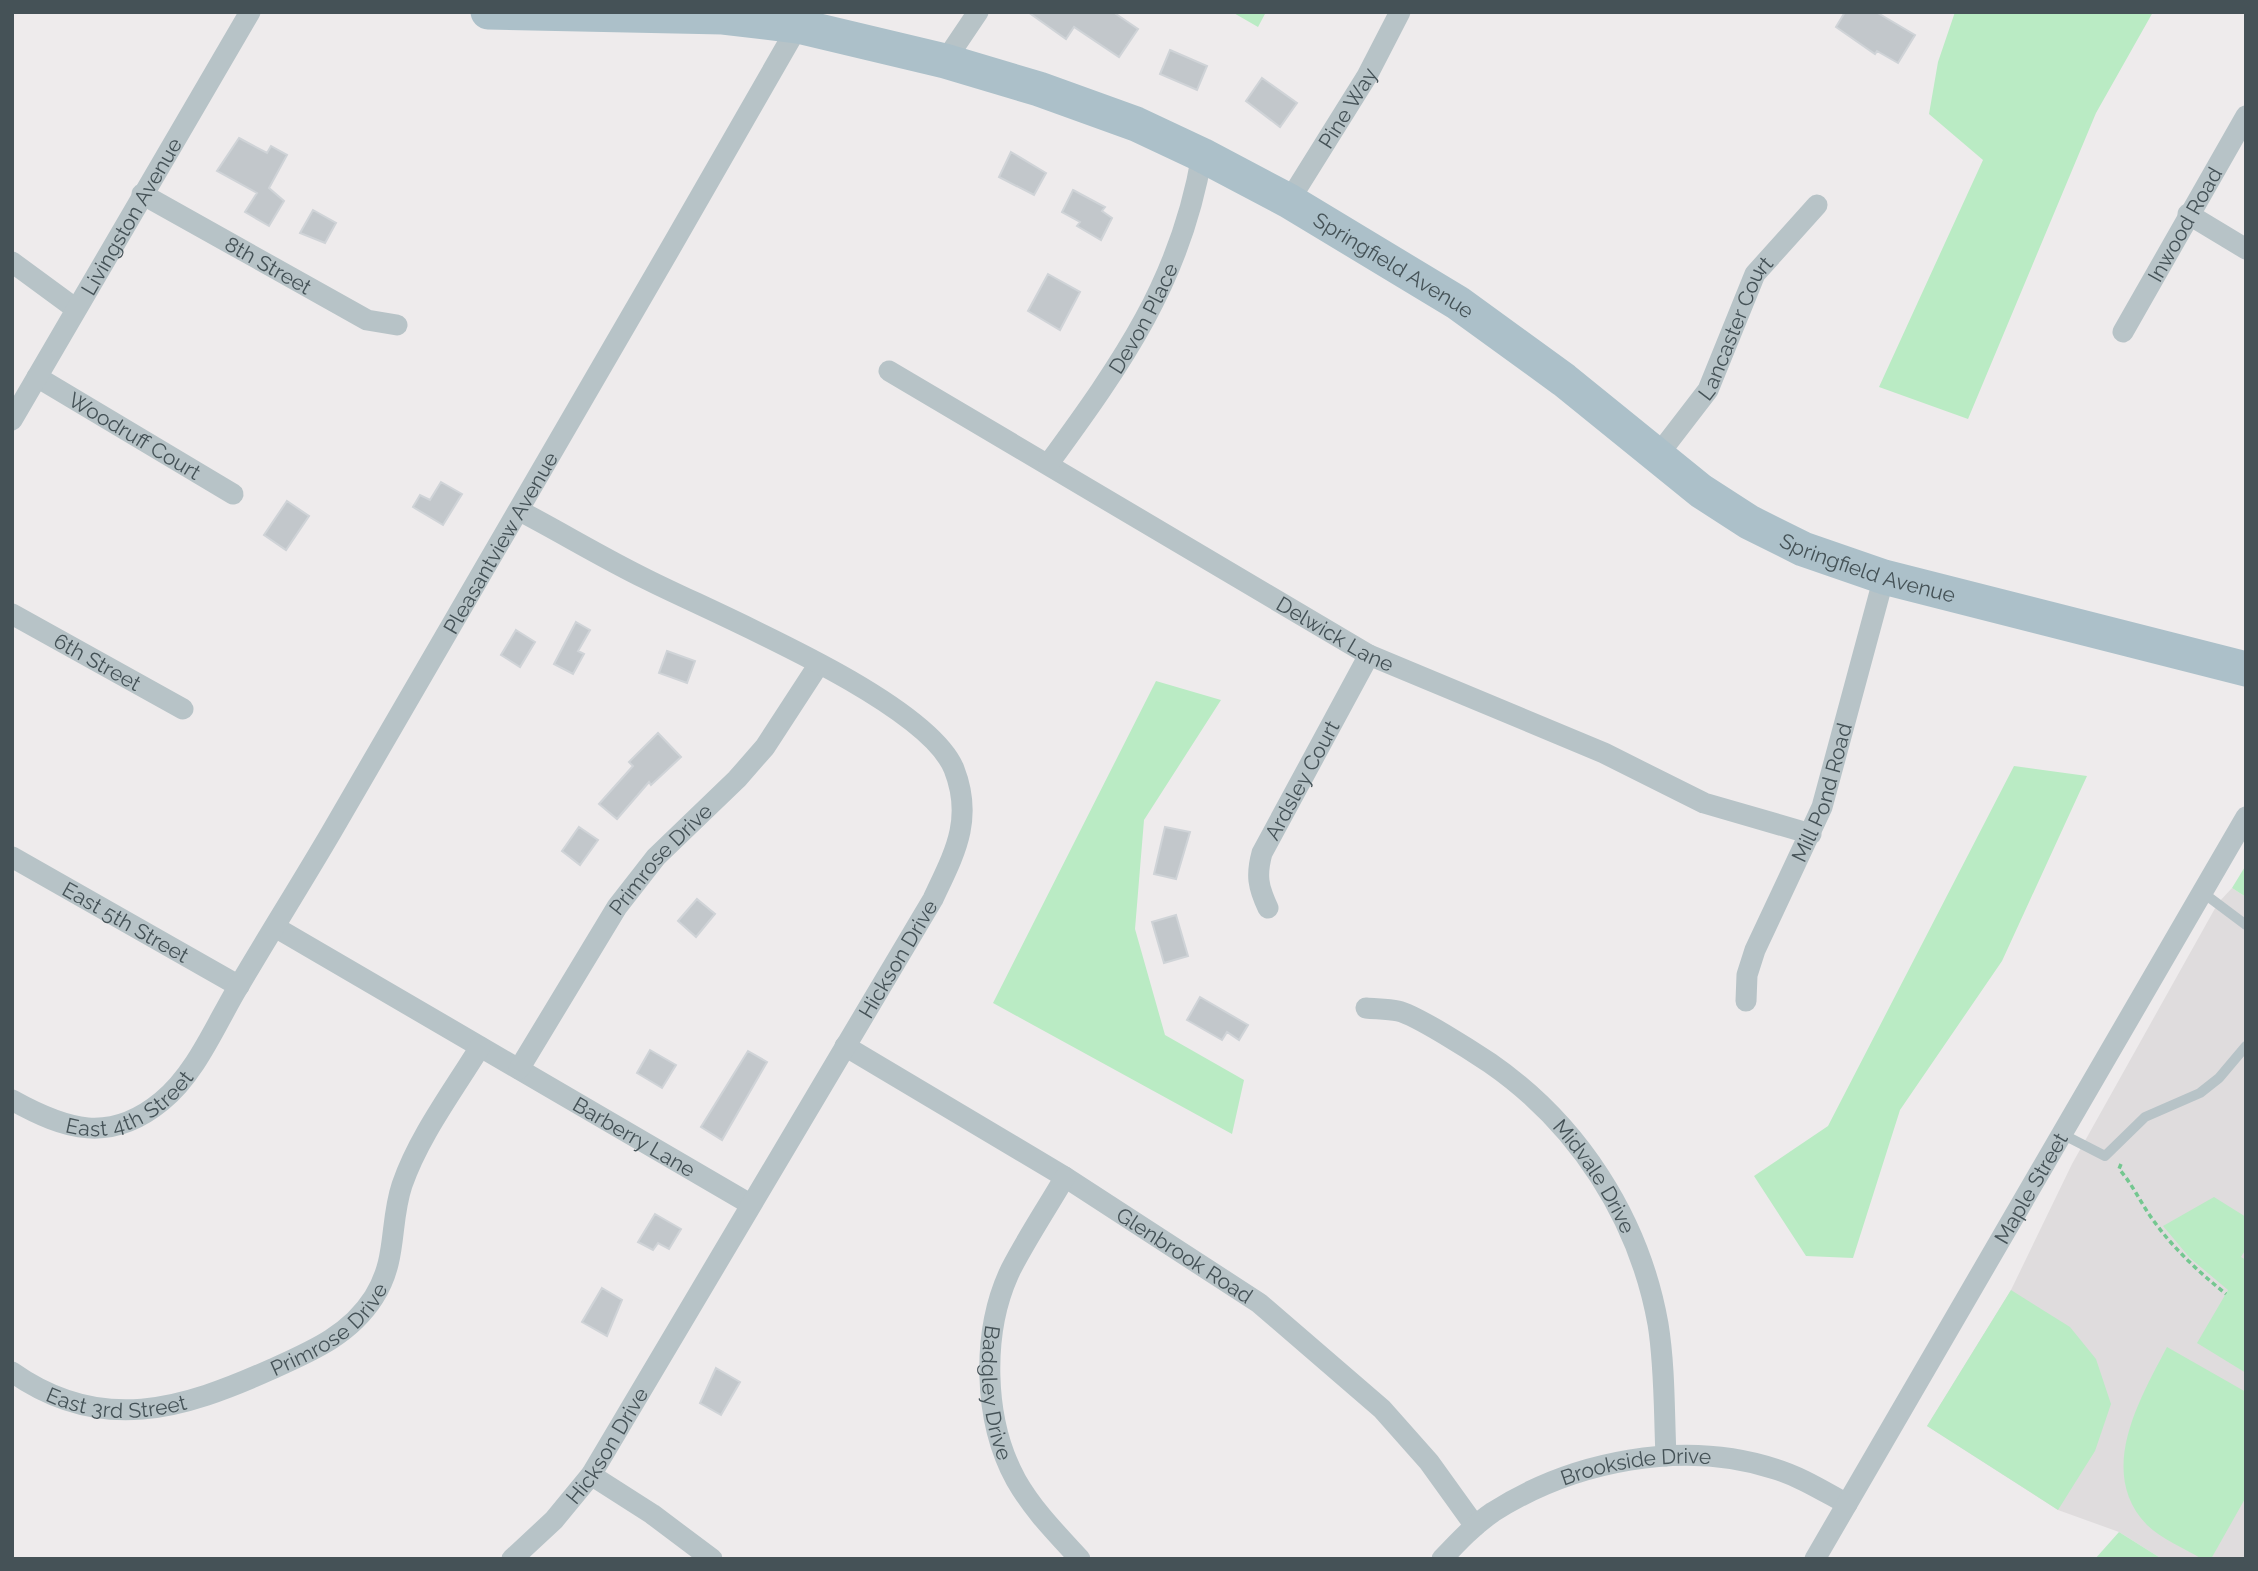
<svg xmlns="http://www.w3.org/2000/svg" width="2258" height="1571" viewBox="0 0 2258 1571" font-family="Raleway,sans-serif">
<rect width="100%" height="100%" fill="#eeebec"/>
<path fill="#dfdcdd" d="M2232,888L2246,897V1559H2162L2119,1532L2058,1510L1927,1426L2011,1290L2072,1164L2218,903Z"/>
<path fill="#baebc4" d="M1232,12H1266L1258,27Z
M1955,12H2153L2096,113L1968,419L1879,387L1983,160L1929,114L1938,62Z
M1156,681L1221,700L1144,820L1135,929L1165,1035L1244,1080L1232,1134L993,1003Z
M2014,766L2087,776L2002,961L1900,1110L1853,1258L1806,1256L1754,1176L1828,1126Z
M2246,865V897L2232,888Z
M2214,1197L2246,1217V1249L2241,1257L2246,1260V1373L2197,1343L2228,1290L2190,1258L2163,1226Z
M2011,1290L2070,1327L2096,1359L2111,1404L2095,1451L2058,1510L1927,1426Z
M2167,1347L2246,1392V1497L2211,1559H2202C2186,1549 2161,1539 2147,1525C2096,1472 2140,1399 2167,1347Z
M2119,1532L2162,1559H2095Z"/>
<path fill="#c2c7cb" stroke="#cfd3d7" stroke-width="2" d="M1028,12H1113L1138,29L1119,57L1074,27L1066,39Z
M1845,12H1876L1915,35L1898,63L1877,51L1875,54L1836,27Z
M1170,50L1207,66L1197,90L1160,74Z
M1262,78L1297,103L1280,127L1246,101Z
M239,138L267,153L271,146L287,155L269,188L284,201L269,226L245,212L257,193L217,171Z
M1011,152L1046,173L1034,195L999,177Z
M1073,190L1105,207L1102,211L1112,218L1101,240L1077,226L1080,222L1062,212Z
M313,210L336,223L325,243L300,233Z
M1048,274L1080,292L1060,330L1028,311Z
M441,482L462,494L443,525L413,507L420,495L430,500Z
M287,501L309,516L286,550L264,535Z
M576,622L590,630L578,651L584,654L573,674L554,664Z
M516,630L535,642L520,667L501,655Z
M667,651L695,661L687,683L659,673Z
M658,733L681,757L651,785L649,782L617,819L599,804L633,766L629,762Z
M579,827L598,840L580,865L562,851Z
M1165,827L1190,832L1176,879L1154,874Z
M697,899L715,914L696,937L678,921Z
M1176,915L1188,956L1164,963L1152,922Z
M1200,997L1248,1025L1239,1040L1227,1032L1222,1040L1187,1020Z
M650,1050L676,1065L662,1088L637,1073Z
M748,1051L767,1062L722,1140L701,1127Z
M655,1214L681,1229L669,1249L658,1243L653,1250L638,1242Z
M602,1288L622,1300L607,1336L582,1322Z
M716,1368L740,1382L721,1415L700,1403Z"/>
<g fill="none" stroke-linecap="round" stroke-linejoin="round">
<path stroke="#74c790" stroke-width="3.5" stroke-dasharray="5 3.5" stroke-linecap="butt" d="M2121,1164L2119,1169C2134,1186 2142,1206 2156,1224C2176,1251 2200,1273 2226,1294"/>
<path stroke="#b7c3c7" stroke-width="10" d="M2202,892L2246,925
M2062,1134L2105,1156L2145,1117L2200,1093L2219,1078L2246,1046"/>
<g stroke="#b7c3c7" stroke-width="21">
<path d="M945,61L978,12"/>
<path id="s1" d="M142,194L367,320L397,325"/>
<path id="s2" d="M1289,201L1367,76L1400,12"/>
<path d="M2188,214L2246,249"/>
<path d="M12,262L76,309"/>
<path id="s3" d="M2123,332L2246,116"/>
<path id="s4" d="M889,371L1369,655L1604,753L1704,803L1811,834"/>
<path id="s5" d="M37,377L233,494"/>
<path id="s6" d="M12,420L250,12"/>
<path id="s7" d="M1658,455L1708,390L1755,274L1817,205"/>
<path id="s8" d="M1049,463C1122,363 1181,280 1202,155"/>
<path id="s9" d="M12,614L183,709"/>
<path id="s10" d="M12,857L239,986"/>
<path id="s11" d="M1268,908C1258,887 1256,875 1262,853L1369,655"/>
<path id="s12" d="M275,927L750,1204"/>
<path id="s13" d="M1746,1001L1747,975L1755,950L1822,807L1884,577"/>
<path id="s14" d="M1366,1008C1376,1009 1388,1009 1398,1011C1416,1015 1472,1051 1490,1063C1578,1124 1639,1218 1658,1324C1665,1367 1664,1413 1666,1456"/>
<path id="s15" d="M845,1046L1065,1177L1259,1303L1382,1409L1429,1462L1475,1526"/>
<path id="s16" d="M519,1069L617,907L656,857L737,779L765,747L819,664"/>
<path id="s17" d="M12,1100C66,1130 110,1144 162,1101C196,1073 215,1026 237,989C268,936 301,884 332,831C489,563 644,295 798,26"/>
<path id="s18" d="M1065,1177C1047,1208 1027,1238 1011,1269C981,1331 983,1420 1016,1480C1033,1510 1057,1534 1080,1559"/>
<path id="s19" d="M12,1372C101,1435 183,1409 272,1369C312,1351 350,1335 374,1297C398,1259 389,1224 402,1185C419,1136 453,1091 480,1047"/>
<path d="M591,1475L652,1514L712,1559"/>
<path id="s20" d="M512,1559L554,1520L591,1475L933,899C954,854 974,820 954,769C926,700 715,614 646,579C603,558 562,533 520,511"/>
<path id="s21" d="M1442,1559C1458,1542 1474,1525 1493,1512C1573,1461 1683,1439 1775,1469C1801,1477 1823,1491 1847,1504"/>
<path id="s22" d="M1815,1559L2246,817"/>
</g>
<path stroke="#acc0c9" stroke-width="35" id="s23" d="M488,12L723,17L798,26L945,61L1039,89L1136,124L1202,155L1289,201L1458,303L1564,380L1701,491L1749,522L1803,549L1884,577L2246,669"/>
</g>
<g text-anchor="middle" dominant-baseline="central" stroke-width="5" stroke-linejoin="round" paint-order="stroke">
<g font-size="21" fill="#455257" stroke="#fff">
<text stroke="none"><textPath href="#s2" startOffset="110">Pine Way</textPath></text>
<text stroke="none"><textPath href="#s6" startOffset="236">Livingston Avenue</textPath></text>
<text stroke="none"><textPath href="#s3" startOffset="124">Inwood Road</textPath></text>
<text stroke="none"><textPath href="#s1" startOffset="145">8th Street</textPath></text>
<text stroke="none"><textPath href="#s23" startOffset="957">Springfield Avenue</textPath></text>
<text stroke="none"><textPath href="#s8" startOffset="173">Devon Place</textPath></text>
<text stroke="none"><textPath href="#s7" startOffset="150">Lancaster Court</textPath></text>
<text stroke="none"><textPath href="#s5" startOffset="114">Woodruff Court</textPath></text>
<text stroke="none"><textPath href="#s17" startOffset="816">Pleasantview Avenue</textPath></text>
<text stroke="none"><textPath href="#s23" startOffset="1524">Springfield Avenue</textPath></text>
<text stroke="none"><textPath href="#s4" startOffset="518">Delwick Lane</textPath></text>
<text stroke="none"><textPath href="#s9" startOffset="98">6th Street</textPath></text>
<text stroke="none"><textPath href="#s11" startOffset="140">Ardsley Court</textPath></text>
<text stroke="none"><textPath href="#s13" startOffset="224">Mill Pond Road</textPath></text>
<text stroke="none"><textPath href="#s16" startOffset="254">Primrose Drive</textPath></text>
<text stroke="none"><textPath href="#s10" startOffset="131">East 5th Street</textPath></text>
<text stroke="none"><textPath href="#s20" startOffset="716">Hickson Drive</textPath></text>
<text stroke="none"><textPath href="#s17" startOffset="130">East 4th Street</textPath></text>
<text stroke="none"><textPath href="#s12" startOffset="416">Barberry Lane</textPath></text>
<text stroke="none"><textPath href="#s14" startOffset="294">Midvale Drive</textPath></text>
<text stroke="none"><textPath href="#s22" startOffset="429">Maple Street</textPath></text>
<text stroke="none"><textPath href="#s15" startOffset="399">Glenbrook Road</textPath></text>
<text stroke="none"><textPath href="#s19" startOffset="345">Primrose Drive</textPath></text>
<text stroke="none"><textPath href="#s18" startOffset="234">Badgley Drive</textPath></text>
<text stroke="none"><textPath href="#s19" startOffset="112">East 3rd Street</textPath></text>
<text stroke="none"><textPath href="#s20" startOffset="149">Hickson Drive</textPath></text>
<text stroke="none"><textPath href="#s21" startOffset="222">Brookside Drive</textPath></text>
</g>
</g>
<rect width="2258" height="1571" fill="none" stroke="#455257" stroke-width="28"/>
</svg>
